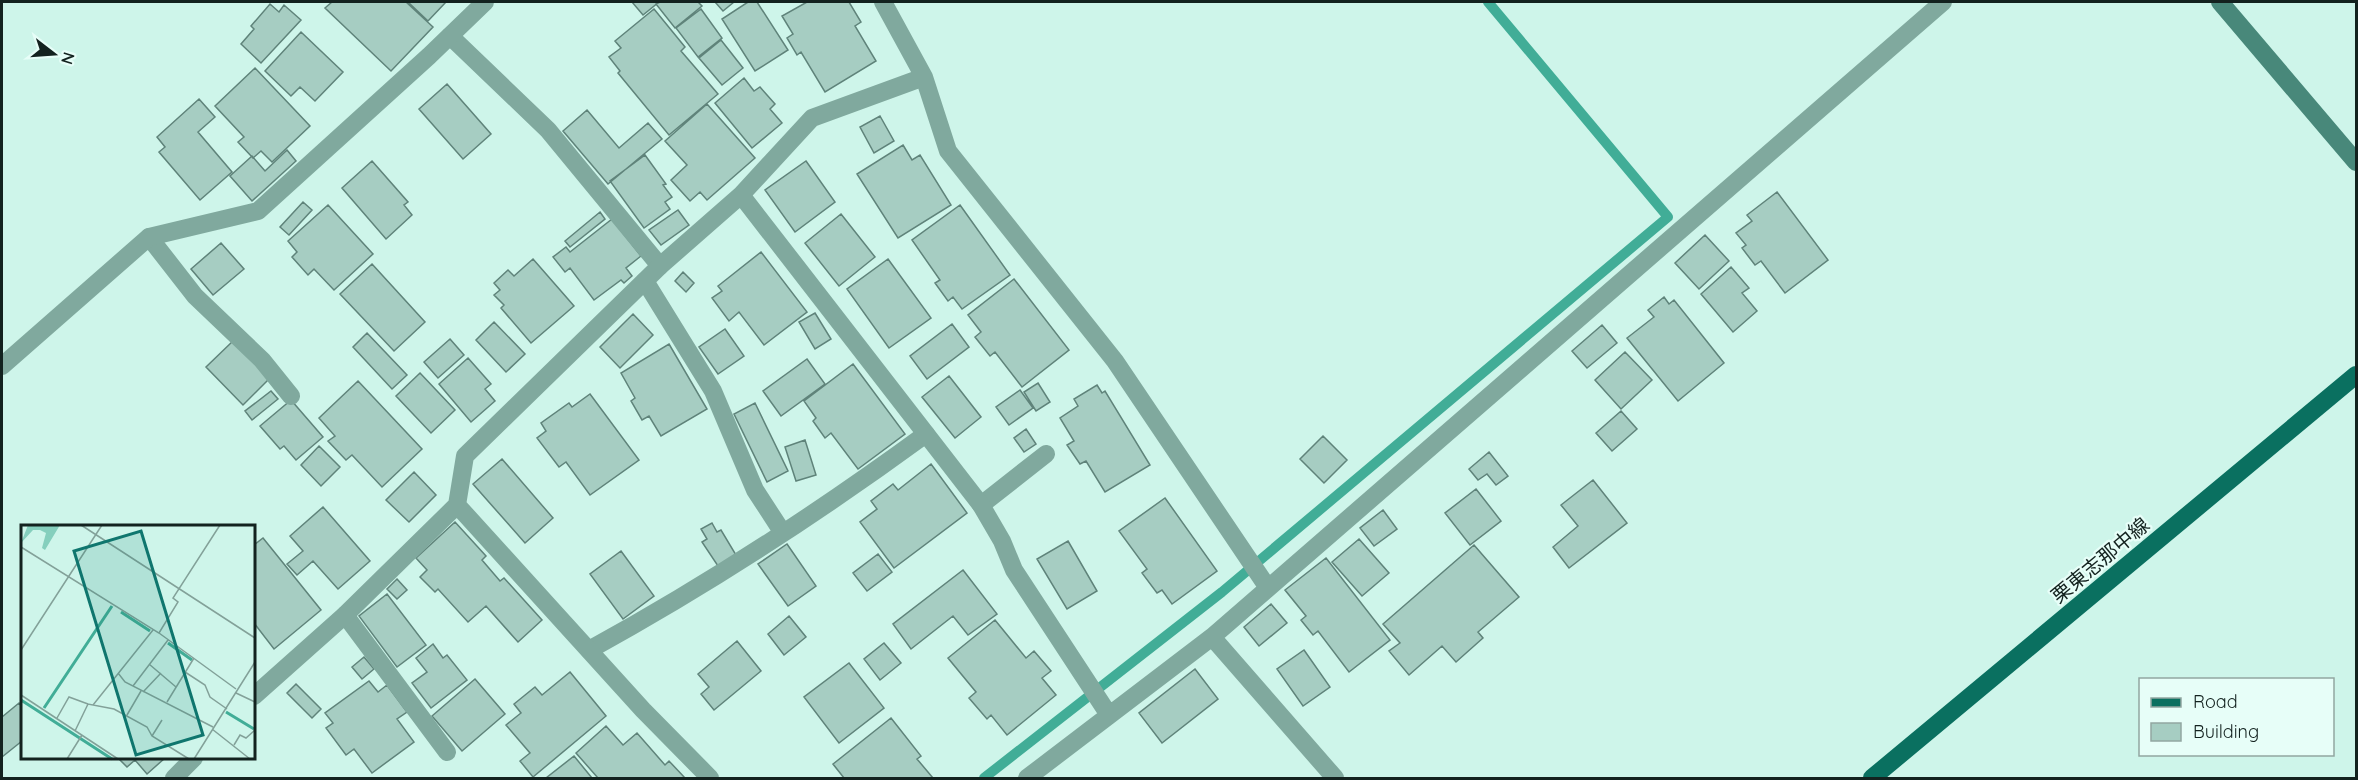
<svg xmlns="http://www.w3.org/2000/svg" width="2358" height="780" viewBox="0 0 2358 780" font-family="Quicksand,'Noto Sans JP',sans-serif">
<rect width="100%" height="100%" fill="#cef5ea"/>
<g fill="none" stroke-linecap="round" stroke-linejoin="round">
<path stroke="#41ad97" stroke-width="10" d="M984,778L1222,592L1668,217L1488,2"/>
</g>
<path fill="#a6cdc2" stroke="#5f837a" stroke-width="1.5" d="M332,2H406L433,27L391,71L325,8Z
M408,2H446L428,21Z
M632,2H659L643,15Z
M660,2H698L702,6L675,28L656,4Z
M715,2H734L723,11Z
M748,2H757L788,50L755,71L722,19Z
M807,2H849L861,22L855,26L876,61L825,92L801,52L797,55L787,38L793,34L782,16Z
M270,4L279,12L284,5L301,20L261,63L241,44L254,29L251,26Z
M654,9L685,47L681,51L718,94L669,135L618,73L620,71L609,57L621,48L615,41Z
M701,9L722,38L698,57L676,28Z
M301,32L343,72L315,101L300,87L291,96L265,71Z
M721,40L743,68L722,85L699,58Z
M255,68L310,126L272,162L261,151L253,158L238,142L244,137L215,106Z
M744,78L754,91L760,87L775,104L770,109L782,123L752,148L715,103Z
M447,84L491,134L463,159L419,109Z
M199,99L215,117L198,132L232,172L200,200L159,152L165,147L157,137Z
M707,104L755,158L707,200L700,192L690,201L671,180L687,165L665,141Z
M587,110L619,148L648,123L662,139L608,184L563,131Z
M880,116L894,141L874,153L860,127Z
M903,145L912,160L920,155L951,205L898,238L857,174Z
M287,150L296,161L252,201L230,176L252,156L265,171Z
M645,155L666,184L663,185L672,197L665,202L670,209L644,228L610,181Z
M372,161L408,202L404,205L412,215L386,239L342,188Z
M806,161L835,202L795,232L765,190Z
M1777,192L1828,260L1785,293L1761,261L1755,265L1742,248L1746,245L1736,233L1752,221L1747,215Z
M303,202L312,210L289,235L280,227Z
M328,205L373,254L334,290L314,269L308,275L292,257L297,252L288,241Z
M960,205L1010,275L962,309L953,297L948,301L935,283L940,280L912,240Z
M678,210L689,225L661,245L649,230Z
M600,212L605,219L570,247L565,241Z
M841,214L875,257L839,286L805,243Z
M612,219L641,256L626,268L632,276L624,283L621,280L594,300L570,268L565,272L553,257L566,247L570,252Z
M1705,235L1729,261L1699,289L1675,263Z
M221,243L244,269L213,295L191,269Z
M761,252L807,312L764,345L739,312L729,321L712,298L722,291L718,286Z
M533,259L574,306L531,343L501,308L504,305L494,295L500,290L494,283L508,270L514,276Z
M888,259L931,318L889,348L847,289Z
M372,264L425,322L394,351L340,294Z
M1731,267L1749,288L1742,293L1757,311L1733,332L1701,294Z
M683,272L694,283L686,292L675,281Z
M1014,279L1069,350L1022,387L995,352L990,356L975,337L981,332L968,315Z
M1664,297L1669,304L1674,300L1724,363L1678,401L1627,338L1654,317L1648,310Z
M815,313L831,339L815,349L799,322Z
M633,314L653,335L620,368L600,347Z
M494,322L525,354L506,372L476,340Z
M952,324L969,347L927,379L910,356Z
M1602,325L1617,343L1587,368L1572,351Z
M725,329L744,356L718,374L699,347Z
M367,333L407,375L392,389L353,347Z
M450,339L464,355L438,378L424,362Z
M234,340L270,378L243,405L206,367Z
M669,344L707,409L661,436L649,416L642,420L631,401L635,398L621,373Z
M1625,352L1652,380L1621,409L1595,380Z
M468,358L491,384L485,389L495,401L471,422L439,384Z
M807,359L825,384L781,416L763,391Z
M853,364L905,434L858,469L831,433L825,438L813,421L816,418L804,401Z
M420,373L455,410L431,433L396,396Z
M949,376L981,417L955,438L922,397Z
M358,381L422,449L382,487L352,455L346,460L328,441L335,436L319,418Z
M1038,383L1050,402L1036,411L1024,392Z
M1097,385L1102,393L1105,391L1150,465L1105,492L1086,461L1080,464L1067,445L1074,441L1060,418L1078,406L1074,399Z
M1020,390L1033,408L1009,425L996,407Z
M271,391L278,399L252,420L245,411Z
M590,394L639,460L590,495L566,462L559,467L537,438L546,431L541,423L569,403L572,407Z
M291,400L323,437L296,460L284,446L280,449L260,426Z
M755,403L788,471L767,482L734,414Z
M1621,411L1637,429L1612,451L1596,433Z
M1026,429L1036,444L1024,452L1014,438Z
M1323,436L1347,460L1324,483L1300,459Z
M805,440L816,475L796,481L785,447Z
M319,446L340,467L321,486L301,465Z
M1489,452L1508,476L1496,485L1487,474L1478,480L1469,469Z
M502,459L553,518L525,543L473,484Z
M931,464L967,513L894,568L860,522L877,509L871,501L893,484L898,490Z
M414,472L436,495L409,522L386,500Z
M1593,480L1627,523L1569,568L1553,547L1578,526L1561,505Z
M1476,489L1501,521L1470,545L1445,513Z
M1165,498L1217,571L1172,604L1162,590L1157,593L1142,573L1147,569L1119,531Z
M323,507L370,561L338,589L313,561L297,575L287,564L303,551L290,536Z
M1383,510L1397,529L1374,546L1360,528Z
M455,522L486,556L482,560L500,581L504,578L542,620L518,642L486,606L468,622L438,589L435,592L420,577L427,570L416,558Z
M712,523L717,532L721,530L736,555L718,566L702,542L707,539L701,529Z
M263,538L321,610L274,649L254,623V545Z
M1359,539L1389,573L1362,596L1332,562Z
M1068,541L1097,591L1067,609L1037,559Z
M787,544L816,586L788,606L758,564Z
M1474,545L1519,597L1478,632L1483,638L1456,662L1442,646L1409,675L1389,651L1400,643L1383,624Z
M621,551L654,596L623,619L590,574Z
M878,554L892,572L867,591L853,573Z
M1326,558L1390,640L1349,672L1318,631L1313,635L1301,620L1306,616L1285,590Z
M963,570L997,614L968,635L953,616L911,649L893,624Z
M397,579L407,590L397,599L387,589Z
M387,594L426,645L397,667L359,616Z
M1271,604L1287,623L1259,646L1244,627Z
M789,616L806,637L784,655L768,634Z
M995,620L1026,658L1034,651L1051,671L1042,678L1056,695L1007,735L991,715L987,719L969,698L976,692L948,658Z
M737,641L761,671L714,710L701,694L709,687L698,674Z
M884,643L901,663L880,680L864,659Z
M433,644L443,658L447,655L467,680L431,708L412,683L427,672L416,658Z
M1304,650L1330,687L1303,706L1277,669Z
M364,657L374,669L362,679L352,667Z
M849,663L884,708L839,743L804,697Z
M1195,669L1218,699L1162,743L1139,713Z
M570,672L606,716L533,777L520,761L530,753L506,725L521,713L514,704L535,687L542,695Z
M475,679L505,714L462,751L432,716Z
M369,681L378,692L387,685L407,712L397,719L414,742L372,773L354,749L346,755L326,728L333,723L325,713Z
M296,684L321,709L312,718L287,693Z
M19,703L22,707V741L2,757V717Z
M891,718L921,756L917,759L933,778H844L833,764Z
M606,726L623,745L637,733L665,765L669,761L685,778H598L576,753Z
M574,756L592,778H546Z
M118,758H165L147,774L135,760L127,767Z"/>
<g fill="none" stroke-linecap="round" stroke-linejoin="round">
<path stroke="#80a99e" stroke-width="18" d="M450,36L548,130L660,266
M149,237L195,296L262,360L291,396
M645,281L713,391L755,490L783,533
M981,505L1046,454
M345,615L447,752
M589,650C706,586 818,513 926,434"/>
<path stroke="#80a99e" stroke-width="18" d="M883,2L924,77L948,151L1115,361L1268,588
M741,195L981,505L1002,541L1014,570L1109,715
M2,366L149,237L258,211L429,56L485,2
M457,505L643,710L710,778
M1212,637L1335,778
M254,696L345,615L457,505L465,456L660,266L741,195L812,118L924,77
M174,778L194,758
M1027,778L1212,637L1943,2"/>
<path stroke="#48887a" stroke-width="18" d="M2220,2L2356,162"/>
<path stroke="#0a7060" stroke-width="18" d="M1872,778L2356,375"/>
</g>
<g text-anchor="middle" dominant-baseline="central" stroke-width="4.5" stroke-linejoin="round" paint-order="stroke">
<g font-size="20" fill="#13221f" stroke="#e7fef8">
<text transform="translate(2100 560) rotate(-40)">栗東志那中線</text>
</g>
</g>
<g transform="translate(21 525)">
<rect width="234" height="234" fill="#cef5ea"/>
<path d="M7,0H39L24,25L21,23L25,8L19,5H12L0,18Z" fill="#85cfbd"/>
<path fill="none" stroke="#41ad97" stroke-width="3" d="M100,87L129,106M147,118L171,135M0,175L91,234M23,183L91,81M205,187L233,204"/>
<path fill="none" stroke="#83a199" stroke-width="1.5" d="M60,0L234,113M0,22L138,108L215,164M138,108L157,77L152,73L199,0M0,125L81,0M128,139L155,162M164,147L184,160L189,172L206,184M97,148L104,157L192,202M112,161L147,115M122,167L140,148M215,168L234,177M0,170L97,234M146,177L173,133M72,180L132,105M106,190L120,166M36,193L48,172L67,179M191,204L229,234M54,206L67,179L93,184L126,202L131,211L168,234M131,211L141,195M213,220L219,210L225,213L234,205M46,234L61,210M173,234L234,137"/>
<path fill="#0f766e" fill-opacity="0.15" stroke="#0f766e" stroke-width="3" d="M120,6L182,210L115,230L53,26Z"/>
<rect width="234" height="234" fill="none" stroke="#13221f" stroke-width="3"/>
</g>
<rect width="2358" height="780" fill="none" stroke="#13221f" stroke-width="6"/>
<rect x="2139" y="678" width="195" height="78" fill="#e7fef8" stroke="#92a6a1" stroke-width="1.5"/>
<rect x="2151" y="698" width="30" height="9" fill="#0a7060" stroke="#92a6a1" stroke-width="1.5"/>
<text x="2193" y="708" font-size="18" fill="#13221f">Road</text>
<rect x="2151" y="723" width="30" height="18" fill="#a6cdc2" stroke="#92a6a1" stroke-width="1.5"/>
<text x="2193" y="738" font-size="18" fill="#13221f">Building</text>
<g transform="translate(54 54) rotate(107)" stroke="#e7fef8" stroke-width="4.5" paint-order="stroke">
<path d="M0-4.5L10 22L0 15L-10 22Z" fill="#13221f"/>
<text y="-9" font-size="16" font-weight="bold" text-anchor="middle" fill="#13221f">N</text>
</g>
</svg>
